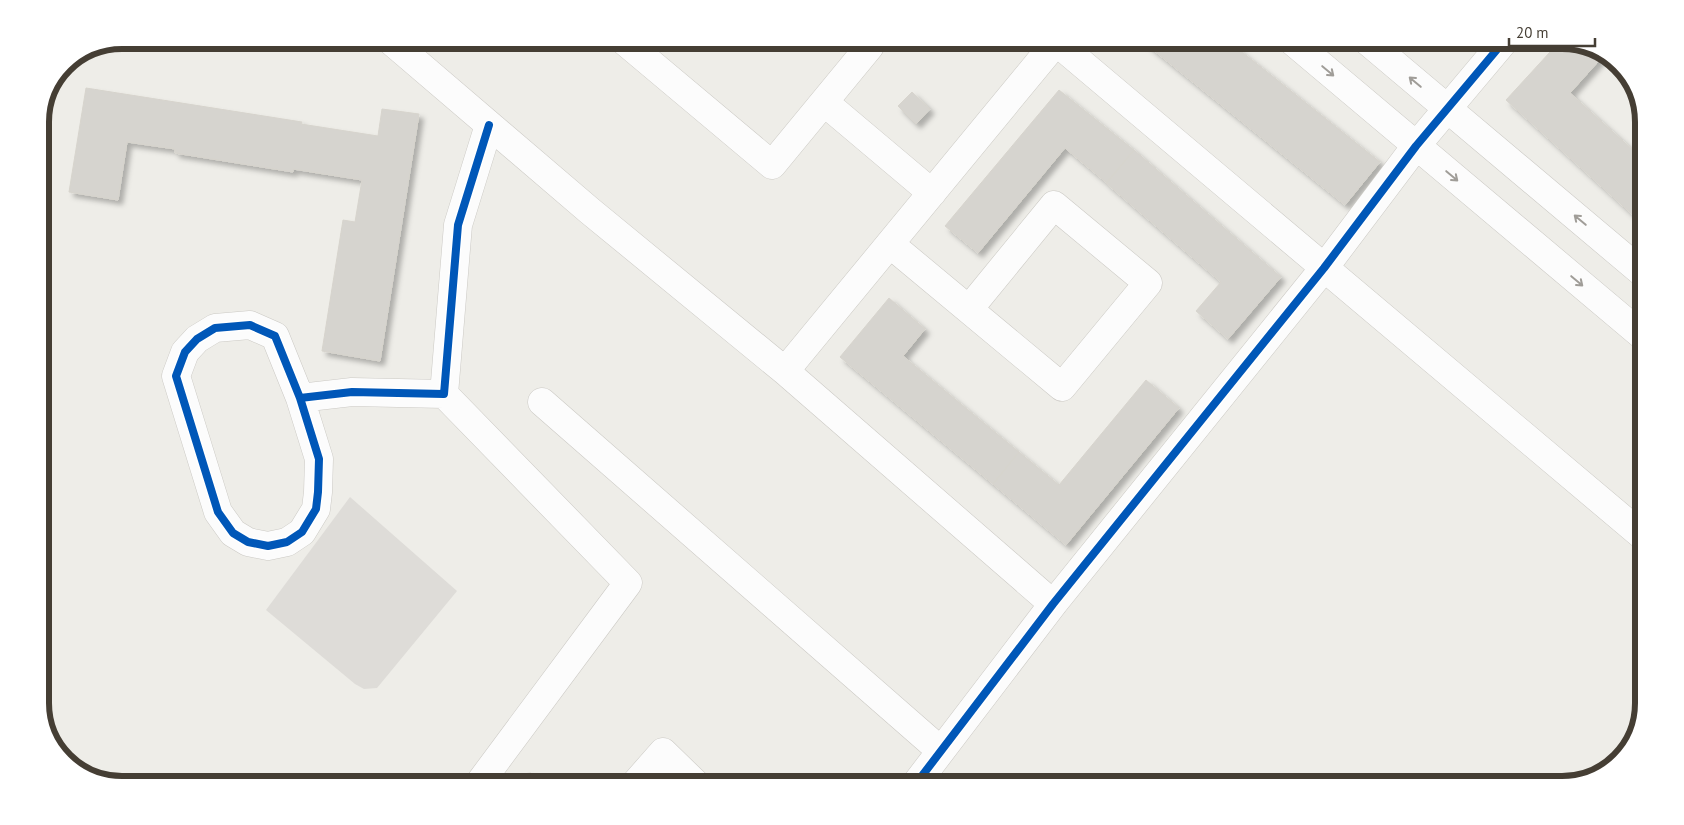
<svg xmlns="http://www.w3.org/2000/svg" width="1684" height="825" viewBox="0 0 1684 825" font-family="'PT Sans',sans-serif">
<defs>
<filter id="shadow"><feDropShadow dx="4.5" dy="4.5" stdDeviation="2.5" flood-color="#0004"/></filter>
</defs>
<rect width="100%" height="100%" fill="#eeede8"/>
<path fill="#dedcd8" d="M350,497L457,591L377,688L364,689L355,684L266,610Z"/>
<path fill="#d6d4cf" stroke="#d7d4cd" filter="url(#shadow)" d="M1141,40H1227L1380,162L1345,205Z
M1561,40L1598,48L1605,54L1570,93L1644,160V225L1506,100Z
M86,88L302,122L301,124L378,136L382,109L419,114L380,361L322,351L343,220L355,222L362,180L293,169V172L175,153V149L127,142L118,200L69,192Z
M1059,90L1134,150L1107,183L1065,148L978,253L945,226Z
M912,92L930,109L916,124L898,106Z
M1134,150L1281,277L1228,339L1196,311L1221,282L1106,183Z
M889,298L925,329L903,356L1019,452L993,484L840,357Z
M1146,380L1179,408L1066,545L993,484L1019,452L1059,485Z
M531,773L532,785H502L501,776Z"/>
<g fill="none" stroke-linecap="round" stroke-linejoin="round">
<g stroke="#cbc9c4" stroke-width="29">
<path id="minor" d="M390,40L590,211L785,371L1053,604
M623,40L772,165L870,46L862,40
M1054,40L1644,537
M1291,40L1644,337
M1366,40L1644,274
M824,102L932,193
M890,244L1062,387L1148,283L1054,205L969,309
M785,371L1056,42
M444,394L628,583L478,785
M300,398L319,459L318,492L316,509L302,532L287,542L268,546L248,542L233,533L218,512L176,376L185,352L197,339L215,328L250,325L275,336L300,398L352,392L444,394L458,225L489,125
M542,402L941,751
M634,785L663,752L697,785
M915,785L1053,604L1324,268L1416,146L1505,40"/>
</g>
<use href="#minor" stroke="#fcfcfc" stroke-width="28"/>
<g stroke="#fff" stroke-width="11">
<path id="cycleway" d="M300,398L319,459L318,492L316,509L302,532L287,542L268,546L248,542L233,533L218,512L176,376L185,352L197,339L215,328L250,325L275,336L300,398L352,392L444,394L458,225L489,125
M915,785L1053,604L1324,268L1416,146L1505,40"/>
</g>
<use href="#cycleway" stroke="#0057b8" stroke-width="8"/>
</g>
<defs><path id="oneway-shaft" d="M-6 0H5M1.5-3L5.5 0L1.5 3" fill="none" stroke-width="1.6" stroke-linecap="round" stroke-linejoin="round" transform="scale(1.25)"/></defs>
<g stroke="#a09d98">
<use href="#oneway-shaft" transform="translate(1328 71) rotate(40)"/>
<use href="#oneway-shaft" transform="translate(1415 82) rotate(-140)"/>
<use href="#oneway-shaft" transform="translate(1452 176) rotate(40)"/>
<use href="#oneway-shaft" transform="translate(1580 220) rotate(-140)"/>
<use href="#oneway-shaft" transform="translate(1577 281) rotate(40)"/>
</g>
<path d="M0 0H1684V825H0ZM122 49H1562A73 73 0 0 1 1635 122V703A73 73 0 0 1 1562 776H122A73 73 0 0 1 49 703V122A73 73 0 0 1 122 49Z" fill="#fff" fill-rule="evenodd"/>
<path fill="none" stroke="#453e34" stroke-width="6" d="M122 49H1562A73 73 0 0 1 1635 122V703A73 73 0 0 1 1562 776H122A73 73 0 0 1 49 703V122A73 73 0 0 1 122 49Z"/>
<path d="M1509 38v8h86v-8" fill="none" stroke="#453e34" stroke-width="2.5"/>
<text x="1516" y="38" font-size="15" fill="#453e34" stroke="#ffffff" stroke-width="4" paint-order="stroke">20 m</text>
</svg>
